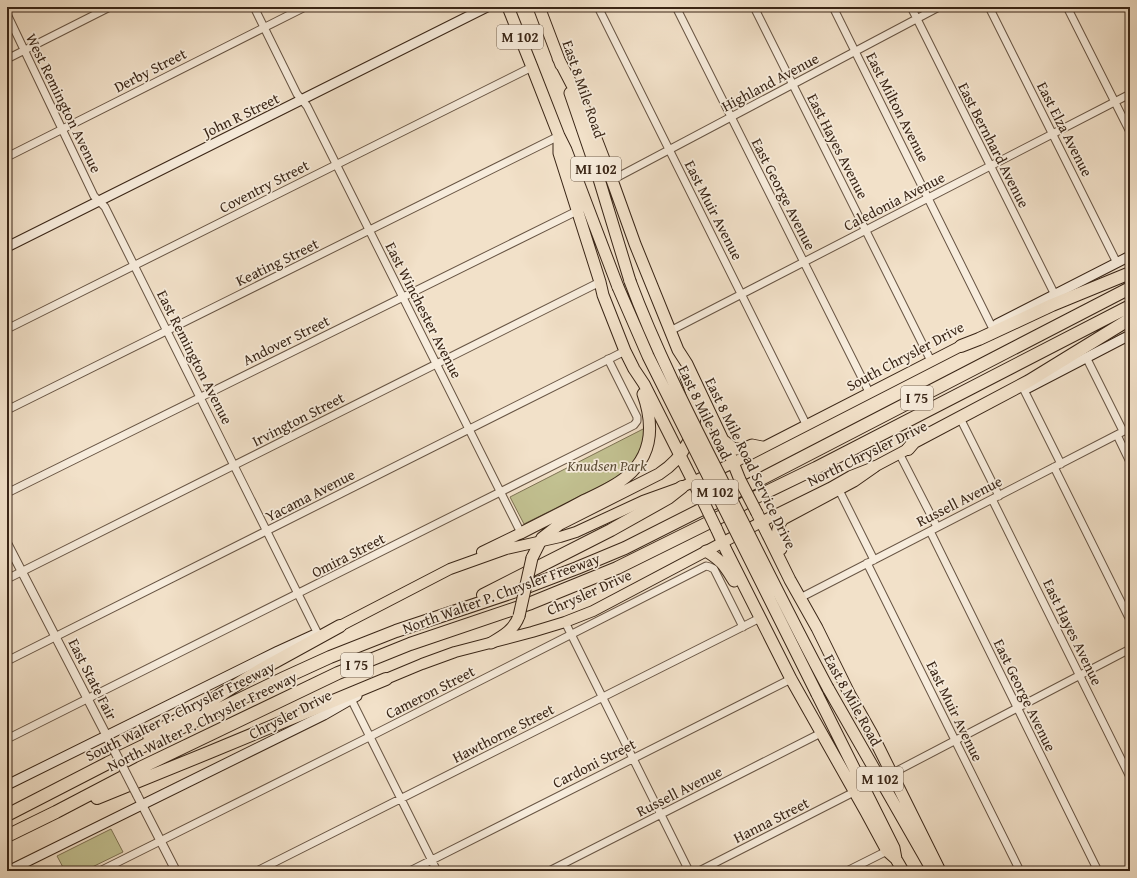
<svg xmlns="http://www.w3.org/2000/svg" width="1137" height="878" viewBox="0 0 1137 878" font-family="'Gentium Book Plus',serif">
<rect width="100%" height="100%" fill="#f2e1c9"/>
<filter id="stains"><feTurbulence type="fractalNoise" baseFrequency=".005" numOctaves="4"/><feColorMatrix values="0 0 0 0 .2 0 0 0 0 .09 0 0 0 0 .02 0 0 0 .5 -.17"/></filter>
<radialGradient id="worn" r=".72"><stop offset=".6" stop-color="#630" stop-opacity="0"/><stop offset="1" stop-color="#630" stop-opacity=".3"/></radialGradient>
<path fill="#c2c191" stroke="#7e7354" d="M647,427L642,448L630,467L616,478L524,524L510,497Z
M111,829L123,852L84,871H65L57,856Z"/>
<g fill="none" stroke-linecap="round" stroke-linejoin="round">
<g stroke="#675443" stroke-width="9">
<path id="minor" d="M254,7L297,94L307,106L521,533
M598,7L806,424
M676,7L869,392
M754,7L931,361
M833,7L992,327
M911,7L1055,295
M989,7L1117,263
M1067,7L1130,132
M7,14L94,196L105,207L318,634
M7,59L110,7
M7,157L305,7
M612,180L939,7
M7,329L532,67
M670,331L1130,94
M1086,357L1123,431
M1024,390L1061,464
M7,410L559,136
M962,422L999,496
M1117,435L1130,462
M899,453L937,527
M1054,467L1130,620
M836,488L839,490L874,560
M7,493L577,211
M992,499L1130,777
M930,531L1098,871
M867,563L1020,871
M7,579L600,282
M800,598L1130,428
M565,622L689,871
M7,661L625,351
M351,699L437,871
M7,739L634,425L637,421V417L608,359
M891,774L1130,649
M100,871L369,737L706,566L710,567L714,569L743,627
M257,871L760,618
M410,871L791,679
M549,871L821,733
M699,871L854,792
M847,871L887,851"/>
</g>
<g stroke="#675443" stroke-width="10">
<path id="tertiary" d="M7,543L113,748
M137,795L176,871"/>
</g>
<g stroke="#392516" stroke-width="11">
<path id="secondary" d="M7,247L487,7
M997,324L1130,256
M1026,389L1130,335
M7,785L278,651L313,635
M8,871L324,715L357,696"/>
</g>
<g stroke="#392516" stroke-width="12">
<path id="primary" d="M482,552L521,533
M340,626L450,569L506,549L560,537L576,532L643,501L682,487L733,463L961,346
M386,679L422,664L455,652L532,632L565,622L593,611L767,519L830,488L851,476L874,467L908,449"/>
</g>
<g stroke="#392516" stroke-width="13">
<path id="trunk" d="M508,7L532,67L559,136L566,150L618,287
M539,7L561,65
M558,58L585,110L612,180L635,244L678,350L687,364L730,455L740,480
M570,93L595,166L630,281
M559,136V153L600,282L603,295L625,351L634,369L644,384L702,499
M723,440L733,448L736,449H743L752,445L762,447
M757,513L790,580L817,628L850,695L872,734L940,871
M716,528L726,550L791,679L866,812L887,851L896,859
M521,533C542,522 563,512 583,501C598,494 614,487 626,477C653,455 654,425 643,394
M781,549C777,538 775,529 783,519L854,481L874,467
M706,551C722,561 724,565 734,581
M532,558L542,538L560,524L659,474C684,458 699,431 694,401C692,393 689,385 686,377
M491,643C503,636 514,630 519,616
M828,688L932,870
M817,694L894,848L896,859L903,871"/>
</g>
<g stroke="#392516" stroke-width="14">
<path id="motorway" d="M961,346L979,339L1052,305L1130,273
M908,449L914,442L1029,381L1130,319
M483,595L611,530L668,498L682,487
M149,736L196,710L260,670L340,626
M97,798L210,752L386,679
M7,815L108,763L284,678L330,657L396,631L522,589L577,568L625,548L732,494L1130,288
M7,836L56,812L140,768L338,673L410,644L531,603L617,568L722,516L750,500L816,468L1130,306"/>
</g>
<use href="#minor" stroke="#f7ecdc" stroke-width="7"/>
<use href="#tertiary" stroke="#f7ecdc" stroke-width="8"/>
<use href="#secondary" stroke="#f7ecdc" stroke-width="9"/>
<use href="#primary" stroke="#f2e1c9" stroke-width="10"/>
<use href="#trunk" stroke="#f2e1c9" stroke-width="11"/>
<use href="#motorway" stroke="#f2e1c9" stroke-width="12"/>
<g stroke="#675443" stroke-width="10" stroke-linecap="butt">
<path id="tertiary-bridge" d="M113,748L137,795"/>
</g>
<g stroke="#392516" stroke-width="13" stroke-linecap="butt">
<path id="trunk-bridge" d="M630,281C655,348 687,411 719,474C755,546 790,617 828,688
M618,287L648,356L817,694
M740,480L757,513
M702,499L716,528
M519,616L532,558"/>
</g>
<use href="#tertiary-bridge" stroke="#f7ecdc" stroke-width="8"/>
<use href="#trunk-bridge" stroke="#f2e1c9" stroke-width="11"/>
</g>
<g text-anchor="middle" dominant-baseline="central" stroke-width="3.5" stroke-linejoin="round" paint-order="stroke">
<g fill="#f7ecdc" stroke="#726151" stroke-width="1">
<rect x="497" y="25" width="46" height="24" rx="3"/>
<rect x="571" y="157" width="50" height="24" rx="3"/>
<rect x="901" y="386" width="32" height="24" rx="3"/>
<rect x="692" y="480" width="46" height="24" rx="3"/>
<rect x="341" y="653" width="32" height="24" rx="3"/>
<rect x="857" y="767" width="46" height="24" rx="3"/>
</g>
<g font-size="14" font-weight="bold" fill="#392516">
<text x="520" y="37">M 102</text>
<text x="596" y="169">MI 102</text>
<text x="917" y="398">I 75</text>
<text x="715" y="492">M 102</text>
<text x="357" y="665">I 75</text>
<text x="880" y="779">M 102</text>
</g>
<g font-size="15" fill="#392516" stroke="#f7ecdc">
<text transform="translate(150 70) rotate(-27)">Derby Street</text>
<text transform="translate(770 82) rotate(-28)">Highland Avenue</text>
<text transform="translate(584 89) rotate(71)">East 8 Mile Road</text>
<text transform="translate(64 103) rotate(64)">West Remington Avenue</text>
<text transform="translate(898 107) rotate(63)">East Milton Avenue</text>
<text transform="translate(241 115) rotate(-26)">John R Street</text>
<text transform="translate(1065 129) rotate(63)">East Elza Avenue</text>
<text transform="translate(994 145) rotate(63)">East Bernhard Avenue</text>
<text transform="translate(838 146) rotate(63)">East Hayes Avenue</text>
<text transform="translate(264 186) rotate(-27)">Coventry Street</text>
<text transform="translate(784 194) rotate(63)">East George Avenue</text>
<text transform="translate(894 201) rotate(-27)">Caledonia Avenue</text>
<text transform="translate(714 210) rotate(63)">East Muir Avenue</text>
<text transform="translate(277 262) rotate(-26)">Keating Street</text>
<text transform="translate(424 310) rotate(63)">East Winchester Avenue</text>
<text transform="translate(286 340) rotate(-26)">Andover Street</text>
<text transform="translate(905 356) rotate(-28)">South Chrysler Drive</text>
<text transform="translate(195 357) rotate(63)">East Remington Avenue</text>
<text transform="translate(705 412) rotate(64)">East 8 Mile Road</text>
<text transform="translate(298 419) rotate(-27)">Irvington Street</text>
<text transform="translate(867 453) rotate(-26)">North Chrysler Drive</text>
<text transform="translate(751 463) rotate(64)">East 8 Mile Road Service Drive</text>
<text transform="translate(310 495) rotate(-27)">Yacama Avenue</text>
<text transform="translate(959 501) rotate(-27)">Russell Avenue</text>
<text transform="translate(348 555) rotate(-27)">Omira Street</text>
<text transform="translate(589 592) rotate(-24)">Chrysler Drive</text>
<text transform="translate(501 593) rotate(-20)">North Walter P. Chrysler Freeway</text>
<text transform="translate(1073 632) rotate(64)">East Hayes Avenue</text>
<text transform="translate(93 679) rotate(63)">East State Fair</text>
<text transform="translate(430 692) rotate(-27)">Cameron Street</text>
<text transform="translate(1025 695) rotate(64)">East George Avenue</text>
<text transform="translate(853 700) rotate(61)">East 8 Mile Road</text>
<text transform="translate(180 711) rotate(-26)">South Walter P. Chrysler Freeway</text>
<text transform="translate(955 711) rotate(64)">East Muir Avenue</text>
<text transform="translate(290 714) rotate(-27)">Chrysler Drive</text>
<text transform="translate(202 721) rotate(-26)">North Walter P. Chrysler Freeway</text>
<text transform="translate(503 733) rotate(-27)">Hawthorne Street</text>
<text transform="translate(594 763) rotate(-27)">Cardoni Street</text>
<text transform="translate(679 791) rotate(-27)">Russell Avenue</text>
<text transform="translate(771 820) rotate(-27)">Hanna Street</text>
</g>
<g font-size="15" font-style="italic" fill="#5b4c35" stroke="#f7ecdc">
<text x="607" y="465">Knudsen Park</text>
</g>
</g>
<rect width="1137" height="878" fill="none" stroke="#f2e1c9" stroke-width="24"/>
<rect x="8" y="8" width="1121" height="862" fill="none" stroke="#392516" stroke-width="2"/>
<rect x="12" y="12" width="1113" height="854" fill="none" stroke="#392516"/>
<rect width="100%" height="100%" filter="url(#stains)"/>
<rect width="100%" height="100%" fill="url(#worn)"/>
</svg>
